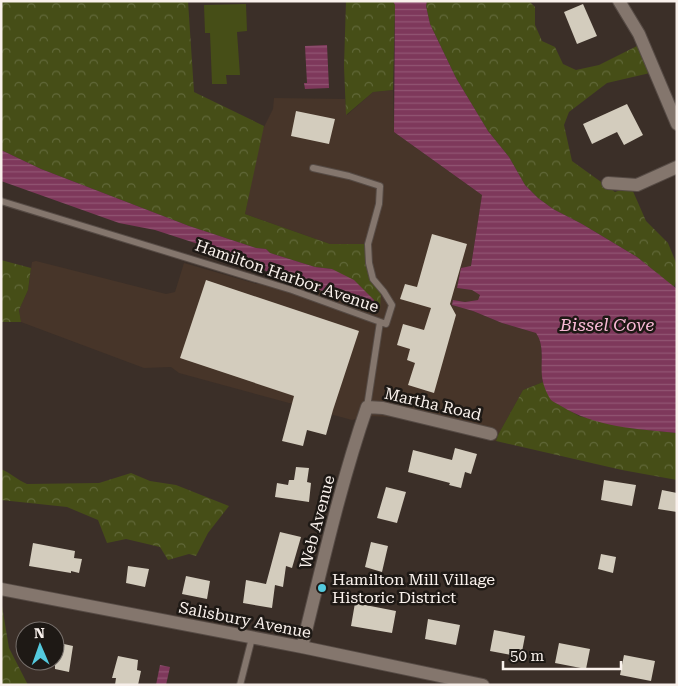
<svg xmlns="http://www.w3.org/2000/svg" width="678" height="686" viewBox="0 0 678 686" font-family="'Roboto Serif',serif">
<defs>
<pattern id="forest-crowns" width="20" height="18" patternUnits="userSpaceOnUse" patternTransform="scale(1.25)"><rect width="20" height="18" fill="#464e17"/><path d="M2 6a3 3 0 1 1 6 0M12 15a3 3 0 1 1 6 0" fill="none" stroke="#616839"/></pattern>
<pattern id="water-rules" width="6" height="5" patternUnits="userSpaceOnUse" patternTransform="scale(1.25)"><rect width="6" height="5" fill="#7e385b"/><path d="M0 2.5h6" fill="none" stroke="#915573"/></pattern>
</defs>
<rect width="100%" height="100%" fill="#3b2f28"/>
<path fill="#473529" d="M393,90L394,132L482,195L471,266L457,288L472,290L480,294L478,300L465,302L454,300L452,305L473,311L502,323L536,333L538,335L541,345L543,382L523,390L498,435L496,441L395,417L365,416L352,420L179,373L171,367L144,368L21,322L19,310L28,290L32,262L36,261L166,294L175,292L184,263L257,284L275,275L280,276L365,306L369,309L370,275L367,245L330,244L245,214L261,133L273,109L274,98L345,99L347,115L373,92Z"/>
<path fill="url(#forest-crowns)" d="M1,1H188L194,92L264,126L245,214L330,244H368L370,275L381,291L380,310L368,309L365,306H374L332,269L315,267L270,253L266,249L256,248L189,226L41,169L1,150Z
M346,1H393L395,5L393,90L373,92L346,115L344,66Z
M427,1H529L535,7V25L542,41L555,47L563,64L576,70L599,65L641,44L650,73L607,83L569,112L564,125L572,161L615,192L629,187L632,189L646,221L668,243L677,265V278L674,287L637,257L582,224L553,209L538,198L525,185L509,157L488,131L456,78L430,24L426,6Z
M1,260L31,268L28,290L19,310L21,322H1Z
M543,382L551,400L579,416L630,428L677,433V480L622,470L496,441L498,435L523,390Z
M1,469C11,473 17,480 27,484L99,483L131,473L150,481L176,485L229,506L208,533L196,556L189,554L168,560L160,547L126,539L107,543L98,520L67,507L1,500Z
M1,600L9,648L28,685H1Z"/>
<path fill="#464e17" d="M246,4L247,31L237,32L240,75H226L227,84H212L210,33H205L204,5Z"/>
<path fill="url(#water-rules)" d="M393,1H427L426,6L430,24L456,78L488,131L509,157L525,185L538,198L553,209L582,224L637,257L677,289V433C637,429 595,427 561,406C558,404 553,402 551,400C548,396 544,387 543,382C539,366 546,347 536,333L502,323L473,311L452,305L453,300L465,302L478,300L480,295L472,290L457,288L461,268L471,266L482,195L394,132L395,5Z
M327,45L329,88L305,89L304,83H307L305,46Z
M1,150L41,169L189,226L256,248L266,249L270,253L315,267L332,269L354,280L374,300V306H365L280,276L275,275L229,254L155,230L119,223L1,181Z
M160,665L170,667L166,685H156Z"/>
<path fill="#d3ccbd" d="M583,4L597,36L577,44L564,12Z
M627,104L643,135L624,145L617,132L592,144L583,124Z
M296,111L335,119L329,144L291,136Z
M432,234L467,244L450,304L456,315L434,393L408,385L415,363L407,360L410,349L397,345L403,324L424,330L431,308L400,299L405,284L417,287Z
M206,280L359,331L333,410L326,435L307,430L303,446L282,441L294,396L180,358Z
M455,448L477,454L471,474L465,472L461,488L449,485L450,483L408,472L413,450L452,460Z
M296,467L309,468L307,482L311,483L309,502L275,497L277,483L288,485L289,480H294Z
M604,480L636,485L632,506L601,500Z
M386,487L406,492L397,523L377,518Z
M662,490L677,493V512L658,509Z
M280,532L301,537L292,568L286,566L283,587L275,585L272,608L243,603L246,580L266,584Z
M371,542L388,546L382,572L365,567Z
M33,543L75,551L74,558L82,559L79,573L71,571V573L29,566Z
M601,554L616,557L613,573L598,569Z
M128,566L149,569L145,587L126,583Z
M186,576L210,581L207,599L182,594Z
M355,603L396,611L392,633L351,626Z
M428,619L460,625L456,645L425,639Z
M494,630L525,636L521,657L490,651Z
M55,642L73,646L69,672L55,669Z
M559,643L590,649L586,669L555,663Z
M624,655L655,661L651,681L620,675Z
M118,656L138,660L137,670L141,671L138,685H115L116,678H112Z"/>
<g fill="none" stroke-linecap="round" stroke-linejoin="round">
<g stroke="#564b45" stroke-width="8">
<path id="lane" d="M1,201L292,290L386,324L392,305L384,292L373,279L369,263L368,244L379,204L380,186L349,176L313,168
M367,407L380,322
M240,685L252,638"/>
</g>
<g stroke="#564b45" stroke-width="14">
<path id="street" d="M619,1L639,34L677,124
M608,183L637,185L677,167
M1,589L302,647L483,685
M302,647C322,567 340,485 367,407L383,408L491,434"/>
</g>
<use href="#lane" stroke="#84766d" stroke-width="6"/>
<use href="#street" stroke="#84766d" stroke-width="12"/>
</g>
<circle fill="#54cade" stroke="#1e1915" stroke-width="2" cx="322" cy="588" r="5"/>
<g text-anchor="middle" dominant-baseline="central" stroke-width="5" stroke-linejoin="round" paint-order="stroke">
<g font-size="16" fill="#f9f1ec" stroke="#1e1915">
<text transform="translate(287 276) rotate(19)">Hamilton Harbor Avenue</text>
<text transform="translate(433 404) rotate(13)">Martha Road</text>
<text transform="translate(317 522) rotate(-75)">Web Avenue</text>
<text transform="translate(245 620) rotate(11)">Salisbury Avenue</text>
</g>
<g font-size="16" fill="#f9f1ec" stroke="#1e1915" text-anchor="start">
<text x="332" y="579">Hamilton Mill Village<tspan x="332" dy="18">Historic District</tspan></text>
</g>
<g font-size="18" font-style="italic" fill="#f7b8d4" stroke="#1e1915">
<text x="607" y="324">Bissel Cove</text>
</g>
</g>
<rect width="678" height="686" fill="none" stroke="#f9f1ec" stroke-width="5"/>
<g transform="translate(40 646) rotate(358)"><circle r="24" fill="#1e1915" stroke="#766f6b"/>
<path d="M0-4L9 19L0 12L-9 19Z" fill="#54cade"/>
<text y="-8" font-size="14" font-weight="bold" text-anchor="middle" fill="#f9f1ec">N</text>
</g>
<path d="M503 661v8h118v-8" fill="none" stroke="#f9f1ec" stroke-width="2.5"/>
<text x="510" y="661" font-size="15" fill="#f9f1ec" stroke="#1e1915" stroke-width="4" paint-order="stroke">50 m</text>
</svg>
